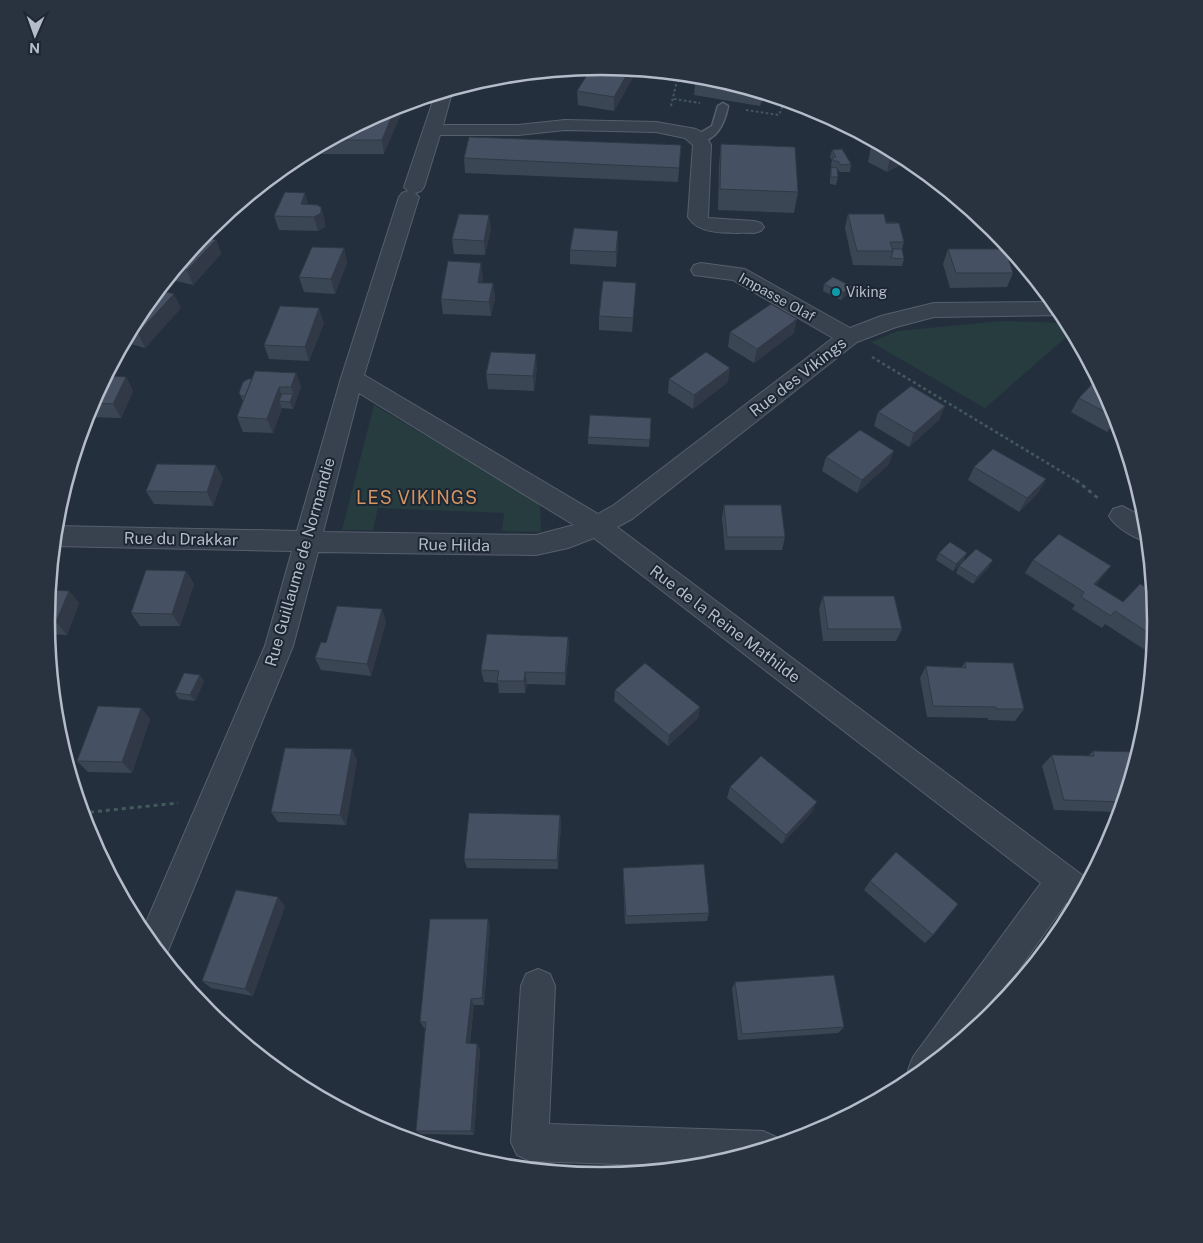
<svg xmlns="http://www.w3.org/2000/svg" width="1203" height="1243" viewBox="0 0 1203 1243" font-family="'Public Sans',sans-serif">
<rect width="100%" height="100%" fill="#242f3e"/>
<path fill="#263c3f" d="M1001,321L1069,323L1073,331L985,408L871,342L898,331Z
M374,405L540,503L541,532L502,531L504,513L378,508L373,530H342Z"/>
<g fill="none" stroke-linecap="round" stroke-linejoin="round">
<g stroke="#565f6c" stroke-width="3">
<path id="lane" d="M723,103L728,106C725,122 716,145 695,140V136L712,126L718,106Z"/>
</g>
<g stroke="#565f6c" stroke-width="2">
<path id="street" d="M453,89L443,125H518L565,120L656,122L696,129L705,134L711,145L708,218L754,221L761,223L764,227L761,231L754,233C733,232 700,237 688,217L693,145L685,138L656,132L565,130L518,135H440L424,187L421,191L415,193L419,197L364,375L598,514L614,505L833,338L733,280L694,275L691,270L694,265L701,263L745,269L850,328L881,316L934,303L1054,302L1064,315L934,317L896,327L857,342L632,519L617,527L1090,881L1075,908L1066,903L978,1027L913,1081L908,1070L913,1057L1041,883L594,538L568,548L536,555L318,552L293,646L165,958L142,932L265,646L292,551L55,546L56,526L297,531L341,378L399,197L402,193L408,191L404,187L435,95ZM359,393L574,525L536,535L323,532Z
M1122,506L1147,519L1149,542C1135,539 1116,528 1109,516L1113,509Z
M538,969L550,974L555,986L549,1124L763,1131L776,1137L780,1145L704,1167L530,1161L517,1155L511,1142L521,986L526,974Z"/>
</g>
<path stroke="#44595c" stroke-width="2" stroke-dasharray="2.5 2.5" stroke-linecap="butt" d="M674,99L700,103
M671,106L676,85L683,74
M746,110L779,115L785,100"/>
<path stroke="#44595c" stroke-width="2.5" stroke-dasharray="3 3" stroke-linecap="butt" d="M872,357L1077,481"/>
<path stroke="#44595c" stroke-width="3" stroke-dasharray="4 4" stroke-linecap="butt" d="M1076,480L1099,499
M82,813L178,803"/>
<use href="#lane" fill="#38414e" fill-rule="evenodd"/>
<use href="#street" fill="#38414e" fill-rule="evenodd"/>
</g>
<path fill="#3b4654" d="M637,70L614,111L578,105L577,91Z
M696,76L710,77L766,94L760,106L694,95Z
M389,108L384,154H304Z
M721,144L798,192L794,213L718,210L719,165Z
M681,145L678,182L465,173L464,158Z
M871,147L910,160L887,172L868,162Z
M832,150L851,164L850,172H840L837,169L838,177L836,185L830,184V175L832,168L831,165L832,160L830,157Z
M305,193L308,205L321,207L325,222V227L318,231L279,230L274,216Z
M848,214L886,222L904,242L902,249L904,259L902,266L853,265L845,228Z
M491,229L485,255L454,254L452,239Z
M618,231V246L616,267L570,264V250Z
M202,237L216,240L221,254L193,285L168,279Z
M344,248L347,263L335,294L304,292L299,277Z
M948,249L1013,273L1007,287L950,288L943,264Z
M483,277L482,283H493L495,298L491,316L443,314L441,299Z
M824,284L851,286L849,293L841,300L823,291Z
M635,297L632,332L599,330V316Z
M181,308L145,348L124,342L140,313Z
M324,323L309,361L269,359L264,345Z
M730,332L794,333L754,363L728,347Z
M537,368L534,391L488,389L486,374Z
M296,373L301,387L296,401L293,409L282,408L273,433L243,432L237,417L243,401L239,393Z
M1096,374L1101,383L1093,379Z
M106,376L126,377L133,391L121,418L86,417L89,409Z
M669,379L728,382L693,409L668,393Z
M1079,398L1115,409L1118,422L1117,421L1107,432L1071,412Z
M945,406L939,420L909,447L874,426L878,412Z
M651,418L649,447L588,444V437Z
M826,457L889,464L857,493L822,471Z
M974,467L1046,479L1038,493L1019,512L968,480Z
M223,478L213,506L154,504L146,491Z
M724,505L785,537L782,550H725L722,518Z
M939,553L964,560L953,571L936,560Z
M1033,560L1101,579L1096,585L1157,622L1153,655L1105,624L1102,628L1072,609L1075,605L1025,573Z
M959,566L989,567L973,584L956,573Z
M186,571L194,584L180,626H140L131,613Z
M69,591L79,603L67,635L48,634L46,621Z
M823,596L902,629L896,641H823L819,609Z
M382,609L386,622L371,676L321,670L315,658L326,643Z
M568,637L569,650L565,685L527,684L525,693H499L498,683L484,682L481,670Z
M965,662L1024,709L1015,721L988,720V718L927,717L920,678L926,666L962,667Z
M204,681L195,701L179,699L175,693Z
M615,690L700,707L698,718L668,746L614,701Z
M141,708L150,719L132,773L88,772L77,761Z
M1093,751L1139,752L1121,814H1119L1118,812L1054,810L1042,766L1052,755L1088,756Z
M357,760L346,825L278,822L271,812Z
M730,787L812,812L782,844L727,798Z
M560,815L561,825L558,869L467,868L464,859Z
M623,868L709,913L707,921L625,924L623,877Z
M870,881L933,935L925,943L864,890Z
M285,906L253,996L211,988L202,981Z
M488,919L490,927L484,1005H474L470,1043L477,1044L480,1050L474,1135L421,1134L416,1131L425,1028H424L420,1022Z
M735,982L844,1027L838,1033L738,1040L732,989Z"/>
<path fill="#303945" d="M630,69L637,70L614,111V97Z
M762,93L766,94L760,106Z
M406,103L384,154L382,140L396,106Z
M898,154L910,160L887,172L890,158Z
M305,193L309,207L301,204Z
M321,207L325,222V227L318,231L314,217Z
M489,215L491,229L485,255L484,241Z
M618,231V246L616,267V252Z
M216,240L221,254L193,285L187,270Z
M344,248L347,263L335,294L331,279Z
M481,263L483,277L479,297L478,283Z
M493,283L495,298L491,316L489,302Z
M851,286L849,293L841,300L843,293Z
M174,294L181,308L145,348L138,333Z
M319,308L324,323L309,361L305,347Z
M797,319L794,333L754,363L757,349Z
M536,354L537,368L534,391L533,376Z
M730,368L728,382L693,409L694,395Z
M296,373L301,387L296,401L291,387Z
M126,377L133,391L121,418L113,404Z
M279,387L284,401H279L282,408L273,433L267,419Z
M293,394L296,401L293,409L290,402Z
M945,406L939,420L909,447L914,433Z
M1117,417L1118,420L1117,421L1107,432Z
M894,451L889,464L857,493L862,480Z
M216,465L223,478L213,506L207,492Z
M1046,479L1038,493L1019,512L1027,498Z
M967,553L964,560L953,571L956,564Z
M993,560L989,567L973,584L977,577Z
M1111,566L1101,579L1085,597L1094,584Z
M186,571L194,584L180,626L172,614Z
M69,591L79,603L67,635L56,622Z
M382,609L386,622L371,676L367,664Z
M568,637L569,650L565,685V673Z
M525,672L527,684L525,693L524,681Z
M200,675L204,681L195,701L190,695Z
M700,707L698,718L668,746L669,735Z
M141,708L150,719L132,773L122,762Z
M352,749L357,760L346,825L340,815Z
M817,802L812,812L782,844L786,835Z
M560,815L561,825L558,869L557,860Z
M278,897L285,906L253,996L245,989Z
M488,919L490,927L484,1005L482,998Z
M471,999L474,1005L469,1049L466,1043Z
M477,1044L480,1050L474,1135L471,1131Z"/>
<path fill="#455162" stroke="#303945" d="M602,66L630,69L614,97L577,91L592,67Z
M396,106L382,140H331L389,108Z
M469,137L681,145L679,168L464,158Z
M879,143L898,154L890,158L871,147Z
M721,144L795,147L798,192L720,189Z
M842,149L851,164L841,165L838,161H834L832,157H836L832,150Z
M831,167L837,168L838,177H831Z
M285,192L305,193L301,204L317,205L321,207V213L314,217L274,216Z
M459,214L489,215L484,241L452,239Z
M848,214H884L886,223H899L904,242H890L893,251H857Z
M886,222H895V223H886Z
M574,228L618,231L616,252L570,250Z
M202,237L216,240L187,270L177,268Z
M312,247L344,248L331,279L299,277Z
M892,249H902L904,259L891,258L893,251Z
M948,249H1005L1013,273H956Z
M448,261L481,263L478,283H493L489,302L441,299Z
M833,277L851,286L843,293L824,284Z
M603,281L636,283L633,318L599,316Z
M159,290L174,294L138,333L130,331L140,313Z
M771,304L797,319L757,349L730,332Z
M280,306L319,308L305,347L264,345Z
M491,352L536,354L533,376L486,374Z
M706,352L730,368L694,395L669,379Z
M255,371L296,373L291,387H279L267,419L237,417Z
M106,376L126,377L113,404L92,403Z
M248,379H252L245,396H241L239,393L243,382Z
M1094,382L1103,387L1115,409L1117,417L1116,418L1079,398Z
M911,386L945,406L914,433L878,412Z
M282,394H293L290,402L279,401Z
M590,415L651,418L650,440L588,437Z
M860,430L894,451L862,480L826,457Z
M993,449L1046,479L1027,498L974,467Z
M157,464L216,465L207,492L146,491Z
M724,505H781L785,537H727Z
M1059,534L1111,566L1094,584L1123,602L1140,584L1154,592L1157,622L1155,637L1115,611L1111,616L1081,597L1084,592L1033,560Z
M950,542L967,553L956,564L939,553Z
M976,549L993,560L977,577L959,566Z
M146,570L186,571L172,614L131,613Z
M49,590L69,591L56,622H46Z
M823,596H894L902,629H828Z
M337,606L382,609L367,664L315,658L321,642L326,643Z
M487,634L568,637L565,673L525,672L524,681H497L499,671L481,670Z
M965,662L1013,663L1024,709H996V707L933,706L926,666L966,668Z
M645,663L700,707L669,735L615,690Z
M184,673L200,675L190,695L175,693Z
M98,706L141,708L122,762L77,761Z
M285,748L352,749L340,815L271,812Z
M1093,751L1139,752L1124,802L1064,800L1052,755L1094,756Z
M761,756L817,802L786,835L730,787Z
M469,813L560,815L557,860L464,859Z
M896,852L958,904L933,935L870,881Z
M704,864L709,913L626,916L623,868Z
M236,890L278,897L245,989L202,981Z
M430,919H488L482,998L471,999L466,1043L477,1044L471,1131H416L426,1022H420Z
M834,975L844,1027L742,1034L735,982Z"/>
<circle fill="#0f9aa8" stroke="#1d2633" stroke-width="2" cx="836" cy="292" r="5"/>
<g text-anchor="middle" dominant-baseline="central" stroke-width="4" stroke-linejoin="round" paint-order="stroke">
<g font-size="14" fill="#b4bcc9" stroke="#1d2633" text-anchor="start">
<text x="846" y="292">Viking</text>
</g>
<g font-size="14" fill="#b4bcc9" stroke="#1d2633">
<text transform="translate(777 297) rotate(29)">Impasse Olaf</text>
</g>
<g font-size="16" fill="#b4bcc9" stroke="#1d2633">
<text transform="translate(798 377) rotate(-38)">Rue des Vikings</text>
<text transform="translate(181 539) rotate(1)">Rue du Drakkar</text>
<text transform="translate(454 545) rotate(1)">Rue Hilda</text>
<text transform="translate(300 562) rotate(-74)">Rue Guillaume de Normandie</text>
<text transform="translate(725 624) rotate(37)">Rue de la Reine Mathilde</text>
</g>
<g font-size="18" letter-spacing="1" fill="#d59563" stroke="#1d2633">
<text x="417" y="497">LES VIKINGS</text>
</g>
</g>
<path d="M0 0H1203V1243H0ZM55 621a546 546 0 1 1 1092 0a546 546 0 1 1-1092 0Z" fill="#29323f" fill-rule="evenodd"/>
<path fill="none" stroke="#b4bcc9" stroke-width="2.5" d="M55 621a546 546 0 1 1 1092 0a546 546 0 1 1-1092 0Z"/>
<g transform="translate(35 35) rotate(182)" stroke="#1d2633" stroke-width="4" paint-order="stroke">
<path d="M0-4L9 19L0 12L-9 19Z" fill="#b4bcc9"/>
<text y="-8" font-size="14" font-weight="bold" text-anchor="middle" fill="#b4bcc9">N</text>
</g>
</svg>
